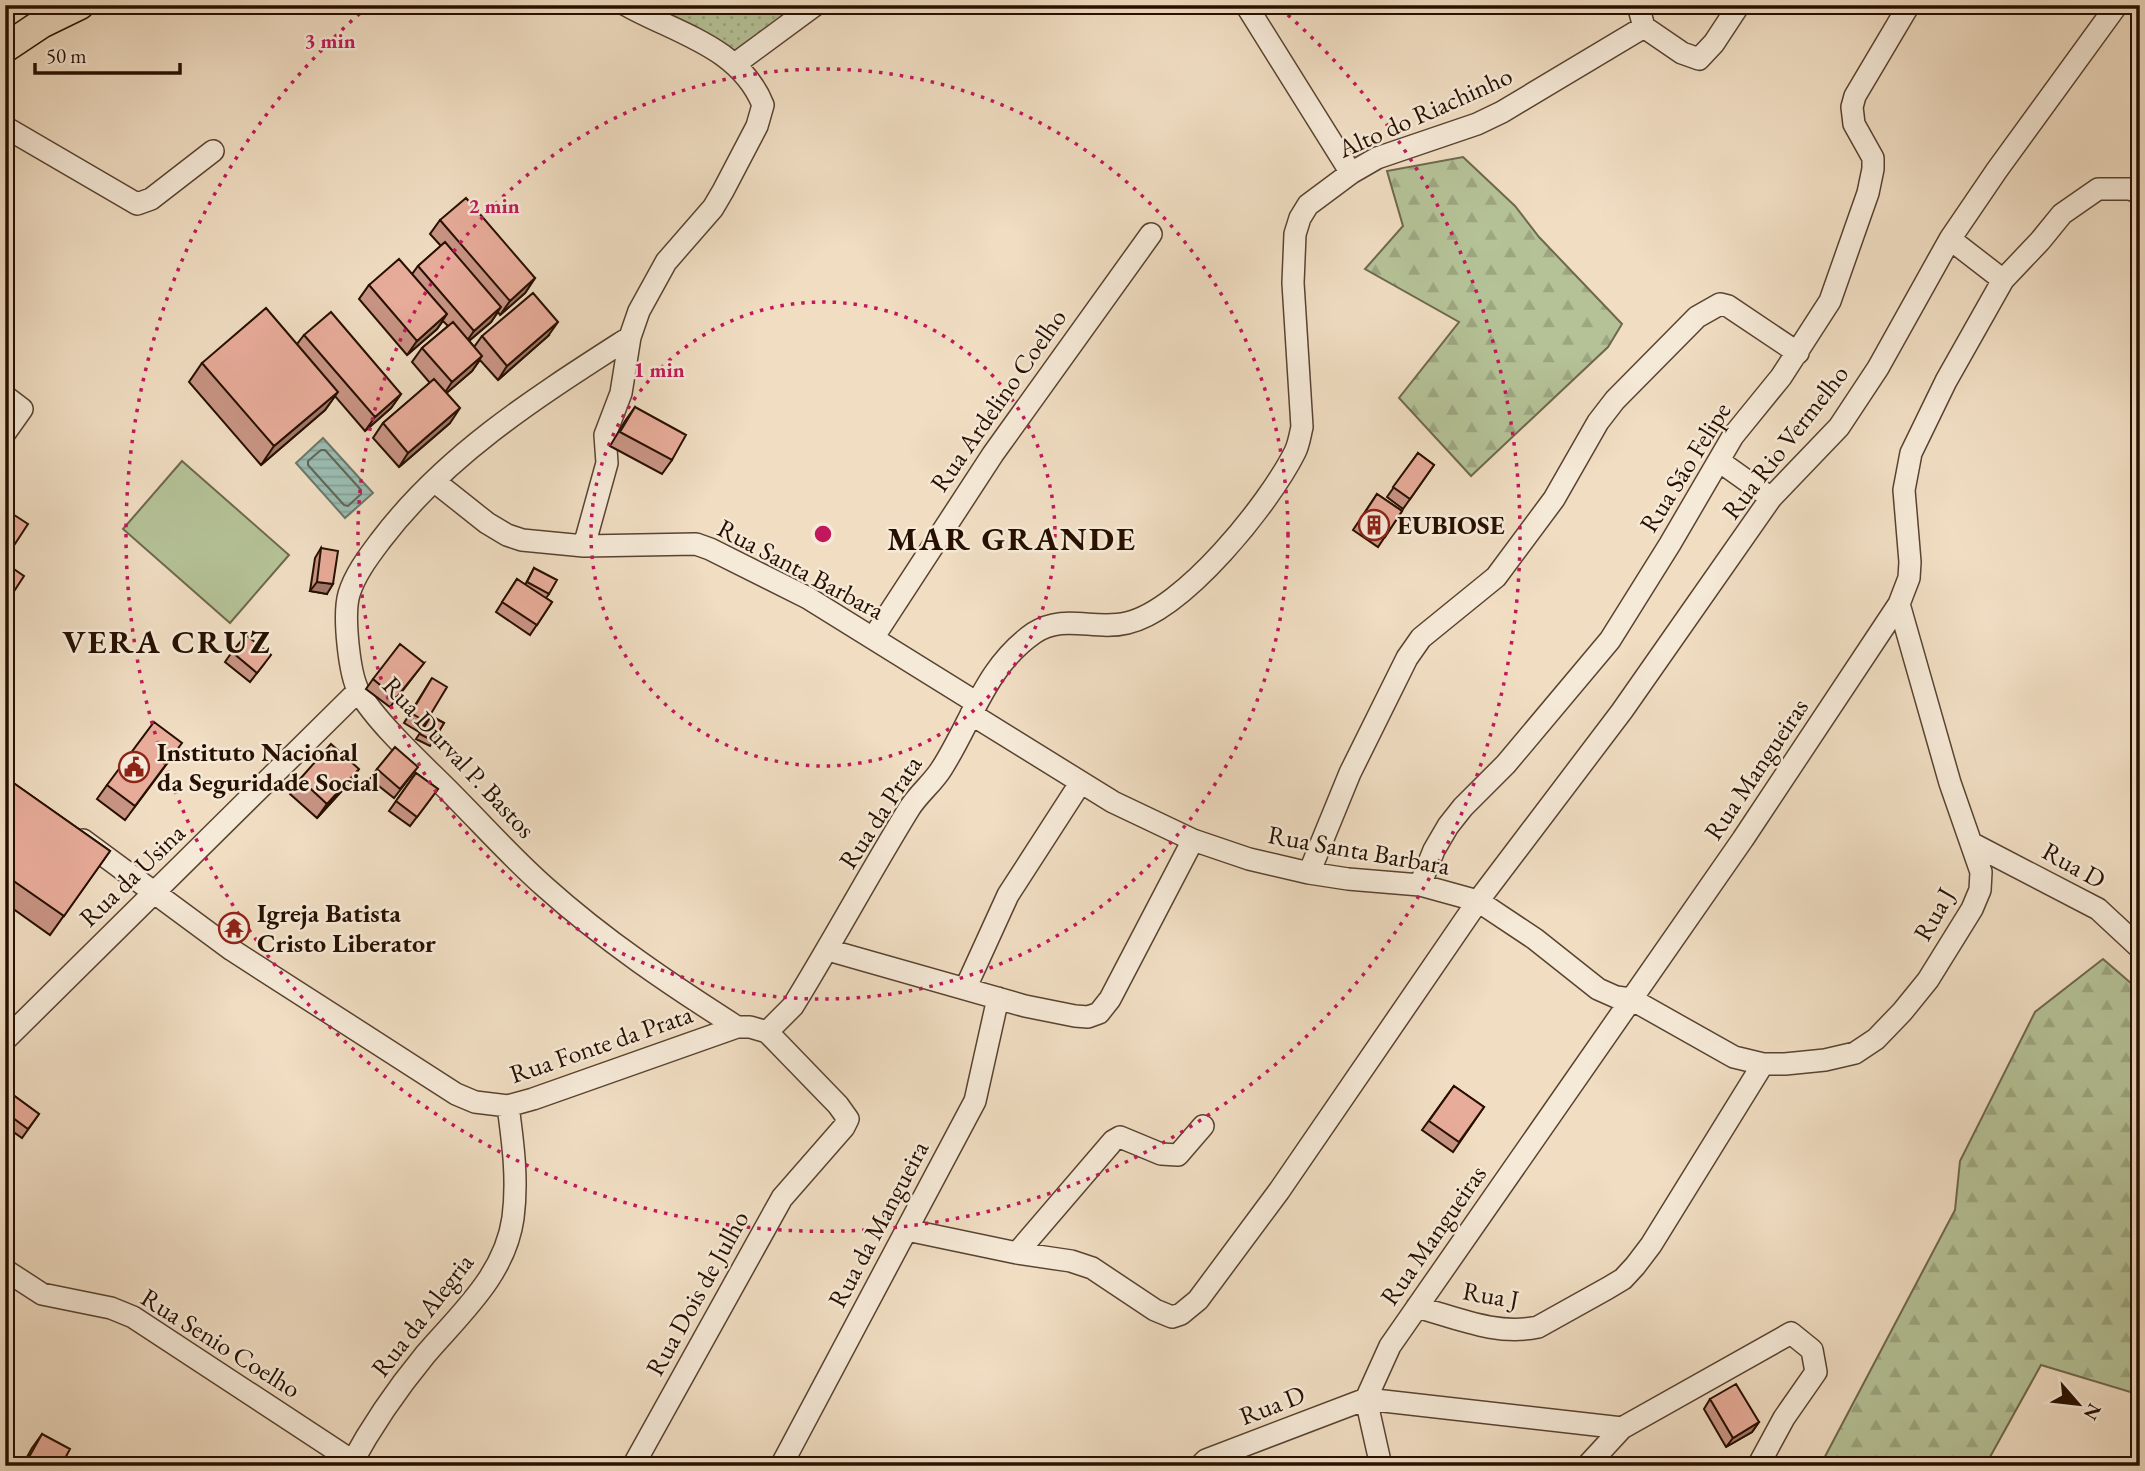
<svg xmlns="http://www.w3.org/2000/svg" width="2145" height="1471" viewBox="0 0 2145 1471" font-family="'EB Garamond',serif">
<defs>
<pattern id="forest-firs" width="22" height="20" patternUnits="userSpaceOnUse" patternTransform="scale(1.75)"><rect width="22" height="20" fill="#b5c297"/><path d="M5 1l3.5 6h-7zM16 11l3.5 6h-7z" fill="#9ca680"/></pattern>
<pattern id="park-dots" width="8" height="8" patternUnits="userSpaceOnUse" patternTransform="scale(1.75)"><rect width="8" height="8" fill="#b5c297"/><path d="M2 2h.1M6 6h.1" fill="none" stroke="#9ca680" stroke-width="1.8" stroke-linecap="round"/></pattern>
<pattern id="water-rules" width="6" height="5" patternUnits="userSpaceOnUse" patternTransform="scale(1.75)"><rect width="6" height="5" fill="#9abcb1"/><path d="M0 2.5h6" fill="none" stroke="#85a096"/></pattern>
</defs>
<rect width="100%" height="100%" fill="#f0ddc2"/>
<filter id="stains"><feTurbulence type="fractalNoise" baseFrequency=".00286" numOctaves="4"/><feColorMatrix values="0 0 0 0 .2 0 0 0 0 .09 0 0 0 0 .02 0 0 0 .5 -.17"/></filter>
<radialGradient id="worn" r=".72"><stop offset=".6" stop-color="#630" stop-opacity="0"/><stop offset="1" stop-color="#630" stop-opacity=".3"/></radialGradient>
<path fill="#b5c297" stroke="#6e684c" stroke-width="2" d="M182,461L289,555L230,623L123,529Z"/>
<path fill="url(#forest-firs)" stroke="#6e684c" stroke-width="2" d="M1463,157L1515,206L1539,237L1622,324L1608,347L1471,476L1399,398L1459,322L1365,269L1403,226L1387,171Z
M2103,959L2140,991V1217L2136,1224L2140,1227V1395L2041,1365L1985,1466H1820L1955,1210L1960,1161L2035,1012Z"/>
<path fill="url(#park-dots)" stroke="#6e684c" stroke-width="2" d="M638,5H800L742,55L668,22Z"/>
<path fill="url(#water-rules)" stroke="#6c776a" stroke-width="2" d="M323,438L373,493L345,518L296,463Z"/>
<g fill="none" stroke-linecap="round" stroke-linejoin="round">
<path stroke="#606658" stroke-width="2" d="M321,450H325L361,490V494L348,506L344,505L308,465V461Z"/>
<g stroke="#594230" stroke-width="24">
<path id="minor" d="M1246,5L1351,173
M1638,5L1644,27
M1644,27L1682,53L1699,59L1714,43L1739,5
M735,64L815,5
M5,127L137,204L151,199L213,151
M1950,239L2003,280
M630,337C540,395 447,453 381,540C369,556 355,574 349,594C343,615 349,674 359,692C378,724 422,764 448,790C480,822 511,857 545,887C604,940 671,985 737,1027
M5,396L22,409L5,433
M1719,461L1771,498
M434,481L487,523L507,535L522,540L584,546L696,544L710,549L808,598L977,703
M584,546L607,463L605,435L621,393L630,337L639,311L666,262L713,208L723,191L757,126L763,105C740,47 676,33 626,5
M873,638L993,454L1151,234
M971,714L1113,802L1193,840L1249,859L1309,873L1348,879L1420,885L1478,901L1535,939L1598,989L1616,997L1631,999L1734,1057L1763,1064H1785L1825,1060L1855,1053L1876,1039L1902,1012L1928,980L1972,909L1980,890L1981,872L1950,783L1899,604
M83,840L232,950L456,1094L475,1102L508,1106L533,1099L737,1027H750L767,1032L776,1041L838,1105L848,1119L844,1127L782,1198L633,1466
M1973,844L2098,909L2140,948
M1309,873L1350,773L1407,658L1421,638L1496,577L1554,499L1598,422L1615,400L1697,317L1720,304L1728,306L1798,353
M1420,885L1434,850L1448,826L1463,807L1506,764L1610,640L1670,544L1733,436L1781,377L1830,301L1868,193L1873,169V158L1854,124L1852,107L1855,96L1909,5
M828,950L1025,1006L1075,1016L1088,1017L1099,1013L1110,999L1193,840
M966,987L1008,895L1081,782
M767,1032L793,1006C833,941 869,874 909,809C918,794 933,783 942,768C972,721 986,666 1034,633C1064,613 1094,631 1127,623C1184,610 1269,504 1295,452C1299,444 1300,435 1302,427L1293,283L1295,234L1300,218L1308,205L1351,173L1377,158L1477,124L1502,112L1644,27
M5,1040L358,691
M907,1230L1017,1253L1071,1261L1092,1268L1155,1310L1172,1317L1181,1314L1198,1300L1279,1191L1478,901L1622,711L1771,498L1839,427L1878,368L1950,239L1997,170L2117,5
M1017,1253L1113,1141L1120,1137L1161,1154L1178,1155L1203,1126
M5,1270L42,1294L111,1308L133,1317L360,1466
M1417,1307C1457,1318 1497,1336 1538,1327L1608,1288L1623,1279L1635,1266L1651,1245L1763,1064
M1366,1399L1390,1346L1743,839L1899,604L1909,578L1910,562L1904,490L1911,453L1946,381L2003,280L2040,241L2062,214L2098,189H2130L2140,193
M1366,1399L1381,1466
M350,1466C371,1427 397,1389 425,1355C461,1313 505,1275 513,1218C518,1180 513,1143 508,1106
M781,1466L975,1101L998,998
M1200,1466L1206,1460L1366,1399L1622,1428
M1587,1466L1622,1428L1791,1333L1812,1350L1816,1372L1784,1418L1758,1466"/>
</g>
<g stroke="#270f00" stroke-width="31">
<path id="major" d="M5,48L41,24L80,5"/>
</g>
<use href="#minor" stroke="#f5e9d7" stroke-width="21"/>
<use href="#major" stroke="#f0ddc2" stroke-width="28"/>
</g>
<path fill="#c89484" stroke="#270f00" stroke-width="2" d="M440,220L535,278L525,293L500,315L498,312L491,322L469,341L474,347L482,336H548L498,380L480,360L472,371L446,393L450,423L399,467L373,438L383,423L430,383L412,362L422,348L448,326L443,321L437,329L407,355L359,299L369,285L412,274L418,266L441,246L430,234Z
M304,335L401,394L391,408L365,431L335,396L325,410L261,465L189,382L202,363L297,344Z
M635,407L672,460L662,474L610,446L625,421Z
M1418,453L1434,465L1403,509L1387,497Z
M1377,494L1402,511L1378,547L1353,530Z
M321,548L327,594L310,591L315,558Z
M534,568L549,594L546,598L552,602L530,635L496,612L517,579L525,585Z
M232,652L264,664L250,682L225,662Z
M424,663L390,707L366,689L373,679Z
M432,678L426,722L419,732L404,723Z
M431,716L444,723L430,746L416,739Z
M172,757L125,820L97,799L107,785Z
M377,769L411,776L394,798L370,779Z
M416,773L438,789L410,826L389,811Z
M5,777L110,851L50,935L5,903Z
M300,779L349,783L317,818L290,794Z
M1454,1086L1484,1107L1453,1152L1422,1130Z
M5,1089L39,1114L22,1138L5,1126Z
M1710,1399L1759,1422L1752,1432L1726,1447L1704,1409Z
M42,1434L61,1466H22L32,1448Z"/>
<path fill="#a2786c" stroke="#270f00" stroke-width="2" d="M535,278L525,293L500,315L510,301Z
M501,307L491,322L464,345L474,331Z
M447,314L437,329L407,355L417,341Z
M558,322L548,336L498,380L507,366Z
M482,356L472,371L442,397L452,382Z
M338,392L325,410L261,465L274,446Z
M401,394L391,408L365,431L375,417Z
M460,408L450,423L399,467L408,453Z
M317,582L333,584L327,594L310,591Z
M359,769L349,783L317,818L327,804Z
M1759,1422L1752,1432L1726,1447L1733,1438Z"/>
<path fill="#e8ac9a" stroke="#270f00" stroke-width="2" d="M466,198L535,278L510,301L440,220Z
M445,242L501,307L474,331L418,266Z
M399,259L447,314L417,341L369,285Z
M533,293L558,322L507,366L482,336Z
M266,308L338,392L274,446L202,363Z
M331,312L401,394L375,417L304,335Z
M453,322L482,356L452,382L422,348Z
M434,379L460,408L408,453L383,423Z
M635,407L686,435L672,460L620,432Z
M1418,453L1434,465L1410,499L1393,487Z
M1377,494L1402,511L1385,537L1360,520Z
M5,509L28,524L9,553L5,551Z
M321,548L338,551L333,584L317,582Z
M5,563L24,576L9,599L5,597Z
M534,568L557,580L549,594L527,582Z
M517,579L552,602L537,625L502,602Z
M246,635L271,655L257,673L232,652Z
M400,644L424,663L396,698L373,679Z
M432,678L447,687L426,722L411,713Z
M431,716L444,723L433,741L420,734Z
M154,722L182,743L135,806L107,785Z
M331,744L359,769L327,804L300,779Z
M395,747L418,767L400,789L377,769Z
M416,773L438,789L417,817L396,801Z
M5,777L110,851L64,916L5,875Z
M1454,1086L1484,1107L1459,1142L1429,1121Z
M5,1089L39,1114L28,1129L5,1112Z
M1736,1384L1759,1422L1733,1438L1710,1399Z
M42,1434L70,1449L61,1466H24Z"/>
<g fill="none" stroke="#c2185b" stroke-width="3.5" stroke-dasharray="3.5 7">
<circle cx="823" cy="534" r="232"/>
<circle cx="823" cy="534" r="465"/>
<path d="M1280 8A697 697 0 1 1 366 8"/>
</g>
<defs>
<g id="building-ring" transform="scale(1.575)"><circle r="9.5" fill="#f5e9d7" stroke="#8f2418" stroke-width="1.5"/><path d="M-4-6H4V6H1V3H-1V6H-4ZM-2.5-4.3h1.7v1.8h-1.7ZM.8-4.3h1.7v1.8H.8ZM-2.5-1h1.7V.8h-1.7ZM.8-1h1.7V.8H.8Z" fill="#8f2418"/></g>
<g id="civic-ring" transform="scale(1.575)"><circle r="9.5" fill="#f5e9d7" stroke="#8f2418" stroke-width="1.5"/><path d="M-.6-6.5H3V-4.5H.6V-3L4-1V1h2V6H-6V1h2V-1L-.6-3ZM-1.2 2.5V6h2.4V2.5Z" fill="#8f2418"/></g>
<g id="temple-ring" transform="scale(1.575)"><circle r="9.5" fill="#f5e9d7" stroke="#8f2418" stroke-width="1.5"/><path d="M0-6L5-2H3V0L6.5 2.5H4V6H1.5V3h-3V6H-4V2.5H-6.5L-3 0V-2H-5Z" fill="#8f2418"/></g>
</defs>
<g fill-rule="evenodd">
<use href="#building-ring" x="1374" y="525"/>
<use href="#civic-ring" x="134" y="767"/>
<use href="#temple-ring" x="234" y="928"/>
</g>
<g text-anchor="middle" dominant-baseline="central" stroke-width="5" stroke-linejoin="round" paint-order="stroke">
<g font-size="26" fill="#270f00" stroke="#f5e9d7">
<text transform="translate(1425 112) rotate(-24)">Alto do Riachinho</text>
<text transform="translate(998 400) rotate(-55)">Rua Ardelino Coelho</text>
<text transform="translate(1785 442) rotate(-52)">Rua Rio Vermelho</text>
<text transform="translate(1685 467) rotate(-58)">Rua São Felipe</text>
<text transform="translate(801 569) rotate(28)">Rua Santa Barbara</text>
<text transform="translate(459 757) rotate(47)">Rua Durval P. Bastos</text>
<text transform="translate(1756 769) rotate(-56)">Rua Mangueiras</text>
<text transform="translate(880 812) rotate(-57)">Rua da Prata</text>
<text transform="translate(1359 850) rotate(10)">Rua Santa Barbara</text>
<text transform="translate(2074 865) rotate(29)">Rua D</text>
<text transform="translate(132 875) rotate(-44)">Rua da Usina</text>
<text transform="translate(1934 914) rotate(-60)">Rua J</text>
<text transform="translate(601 1044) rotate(-19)">Rua Fonte da Prata</text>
<text transform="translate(878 1224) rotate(-62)">Rua da Mangueira</text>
<text transform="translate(1433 1235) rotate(-55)">Rua Mangueiras</text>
<text transform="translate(697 1293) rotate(-61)">Rua Dois de Julho</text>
<text transform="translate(1491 1295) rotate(10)">Rua J</text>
<text transform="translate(422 1315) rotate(-52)">Rua da Alegria</text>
<text transform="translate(221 1343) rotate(32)">Rua Senio Coelho</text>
<text transform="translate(1272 1405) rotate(-21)">Rua D</text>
</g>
<g font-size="26" font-weight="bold" fill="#270f00" stroke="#f5e9d7" text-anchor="start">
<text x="1397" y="525">EUBIOSE</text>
<text x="157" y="752">Instituto Nacional<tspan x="157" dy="30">da Seguridade Social</tspan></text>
<text x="257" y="913">Igreja Batista<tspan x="257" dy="30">Cristo Liberator</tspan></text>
</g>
<g font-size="33" font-weight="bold" letter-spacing="2" fill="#270f00" stroke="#f5e9d7">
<text x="1012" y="538">MAR GRANDE</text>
<text x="167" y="641">VERA CRUZ</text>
</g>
</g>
<circle cx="823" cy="534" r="10" fill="#c2185b" stroke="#f5e9d7" stroke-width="3.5"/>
<g font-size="21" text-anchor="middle" font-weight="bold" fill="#c2185b" stroke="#f5e9d7" stroke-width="5" stroke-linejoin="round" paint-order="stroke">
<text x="330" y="48">3 min</text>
<text x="494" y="213">2 min</text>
<text x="659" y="377">1 min</text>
</g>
<rect width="2145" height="1471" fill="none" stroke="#f0ddc2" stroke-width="28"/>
<rect x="7" y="7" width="2131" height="1457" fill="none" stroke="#270f00" stroke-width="3.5"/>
<rect x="14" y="14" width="2117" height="1443" fill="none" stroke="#270f00" stroke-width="2"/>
<g transform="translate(2078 1404) rotate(118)" stroke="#f5e9d7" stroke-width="5" paint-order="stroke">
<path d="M0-5L12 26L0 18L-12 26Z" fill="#270f00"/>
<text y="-10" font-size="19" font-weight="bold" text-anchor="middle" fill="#270f00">N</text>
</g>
<path d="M35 63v10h145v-10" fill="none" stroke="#270f00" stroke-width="3.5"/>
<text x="46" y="63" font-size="21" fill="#270f00" stroke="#f5e9d7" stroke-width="5" paint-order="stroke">50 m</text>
<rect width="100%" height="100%" filter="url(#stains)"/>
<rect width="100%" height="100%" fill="url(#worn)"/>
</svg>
